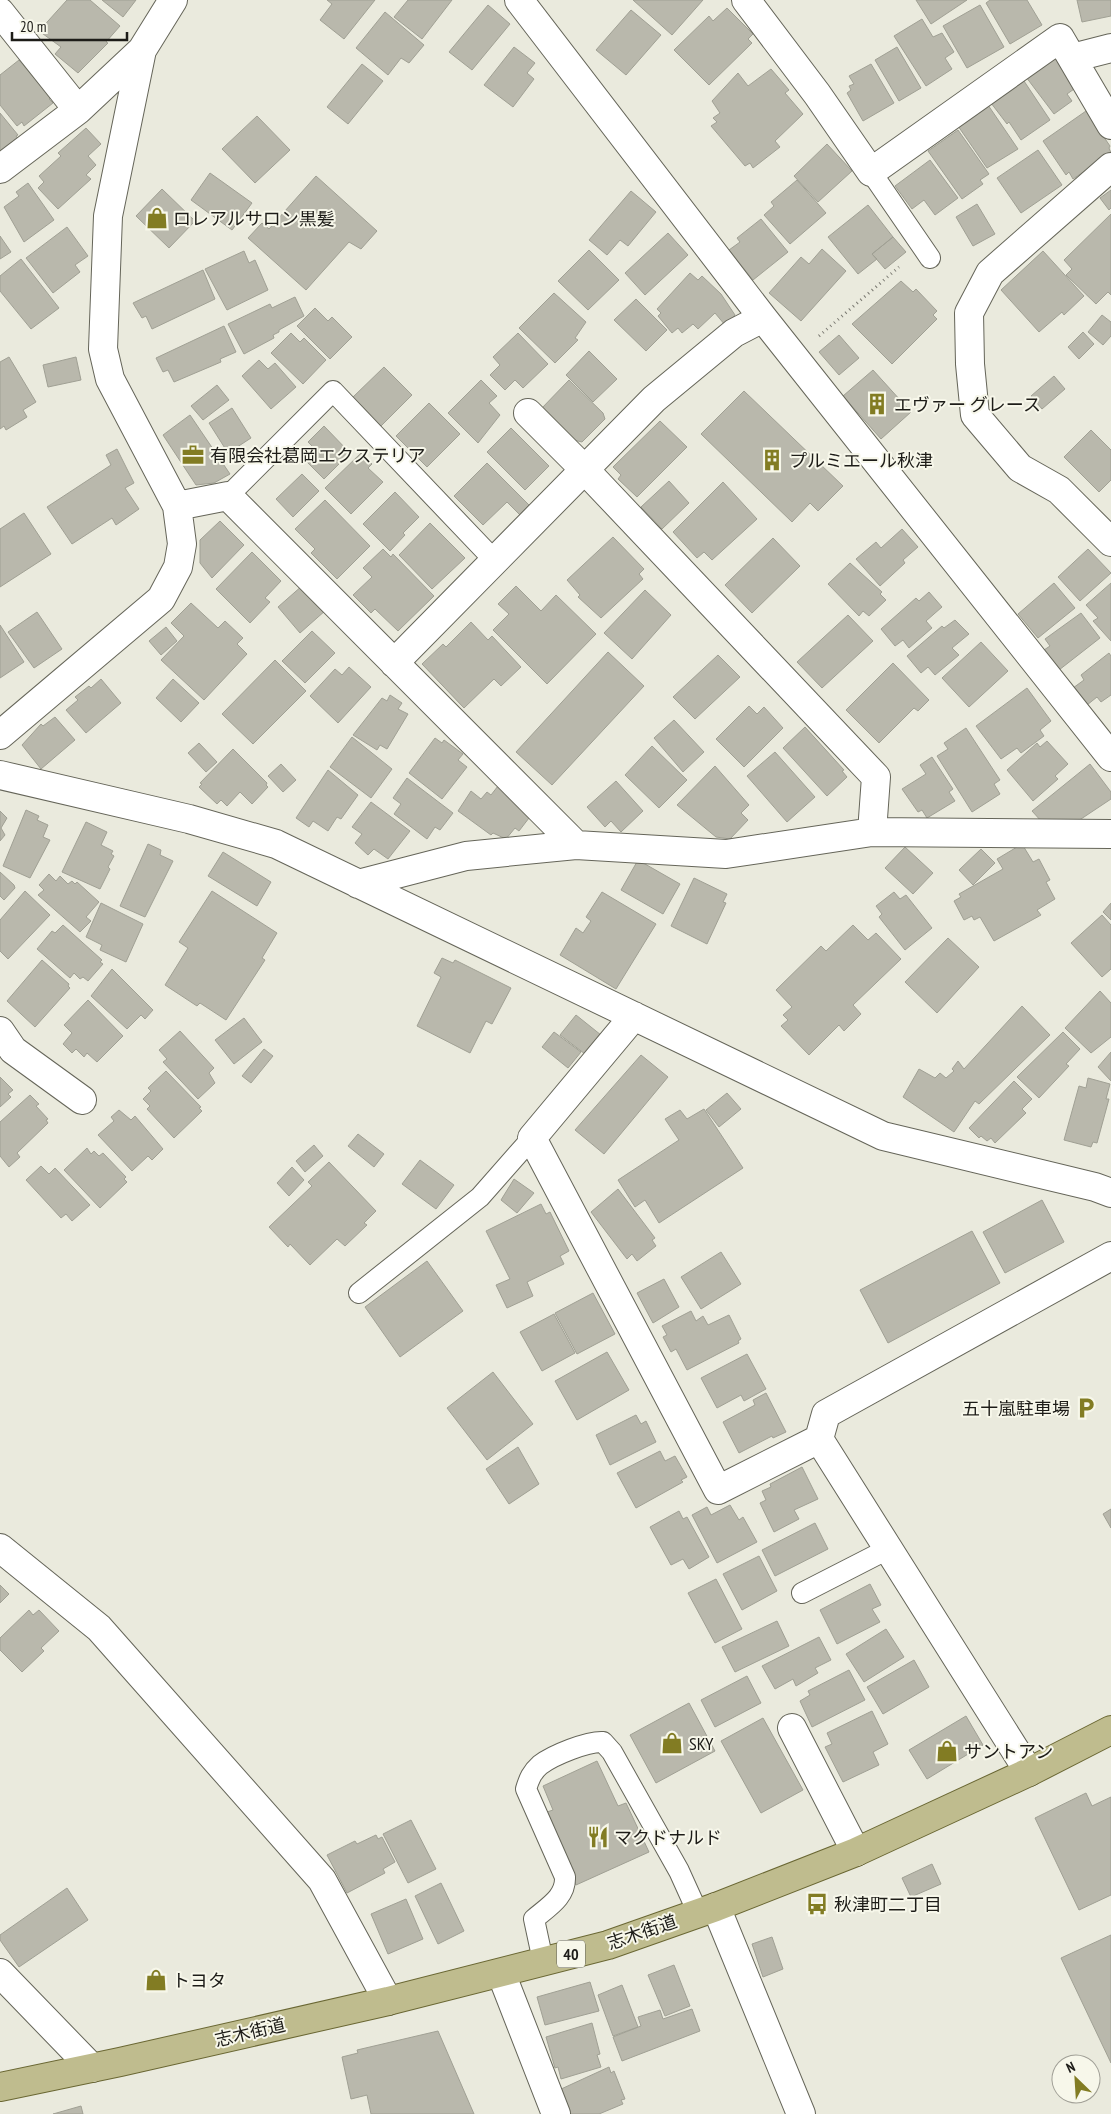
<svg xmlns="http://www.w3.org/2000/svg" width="1111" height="2114" viewBox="0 0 1111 2114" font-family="'PT Sans Narrow','Noto Sans JP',sans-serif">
<rect width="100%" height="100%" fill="#eaeadd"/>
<path fill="#b9b8ac" stroke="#a0a094" d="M67,0H90L120,26L106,42L108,43L78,73L55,54L61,47L39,31Z
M102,0H136L123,17Z
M327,0H375L344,39L320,20L332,4Z
M408,0H452L422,39L394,17Z
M633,0H703L672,35Z
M916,0H967L931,24Z
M990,0H1027L1042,25L1010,44L986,3Z
M1077,0H1111V16L1082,22Z
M488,5L510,24L472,70L449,52Z
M980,5L1004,47L967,68L943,26Z
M727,8L753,34L748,39L752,43L709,85L674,50L709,16L713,21Z
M631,10L661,35L626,75L596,50Z
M385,12L424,45L409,63L401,58L388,75L356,48Z
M922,19L933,37L942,33L954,52L945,58L952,69L926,86L894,36Z
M514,47L535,63L527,73L534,79L513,107L484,85Z
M897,47L921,88L899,101L875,60Z
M1054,56L1077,87L1067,94L1072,101L1054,114L1026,77Z
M19,60L39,84L42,81L54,95L49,99L53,103L24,126L22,122L17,126L0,105V75Z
M362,64L383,81L348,124L327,107Z
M871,64L894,103L863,121L847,93L851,90L849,86L854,84L849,76Z
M771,69L789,90L785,93L803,114L775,141L780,147L753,168L750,163L745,166L711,126L717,122L713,118L720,113L712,101L738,73L748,86Z
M1024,81L1050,120L1021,140L1009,122L1007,124L991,103Z
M988,105L1018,149L987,168L958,126Z
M1086,111L1110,146L1109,148L1111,153L1073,179L1069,172L1066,175L1043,141Z
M0,113L18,135L16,136L19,140L0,154Z
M257,116L290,150L255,183L222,149Z
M86,128L101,144L88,156L96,165L86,175L91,179L58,209L38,188L44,182L39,176L61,156L58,153Z
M958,130L989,174L980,180L983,184L962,199L928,151Z
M827,144L852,171L818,202L794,176Z
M1038,150L1062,185L1021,213L997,178Z
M930,160L958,198L935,215L924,200L912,209L895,186Z
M210,173L252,203L232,230L191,200Z
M316,176L377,231L361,249L349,242L306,290L248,238L262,223L269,229Z
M797,180L826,213L790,244L764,215L774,206L771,202Z
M28,183L54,220L24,242L4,207L19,196L16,192Z
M162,189L195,221L169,248L136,216Z
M1111,190V208L1109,210L1100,198Z
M631,191L656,212L628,246L620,240L607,255L589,240Z
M977,204L995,234L973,246L956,217Z
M868,205L893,237L872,254L877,259L858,274L828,237Z
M1111,214V295L1108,292L1096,304L1066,275L1072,269L1064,260Z
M761,219L788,252L753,280L729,250L740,242L737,238Z
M67,227L88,256L75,265L80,272L53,293L26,258Z
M668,233L688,255L645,295L625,273Z
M0,236L11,252L0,259Z
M893,237L906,252L885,269L872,254Z
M822,249L846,271L801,321L769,293L801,257L809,264Z
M589,250L619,280L588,310L558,281Z
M244,251L249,263L255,260L268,290L227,310L205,269Z
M1043,251L1084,296L1064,315L1062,312L1039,332L1001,290Z
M21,259L59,308L31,329L0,291V276Z
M203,270L215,299L152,329L146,316L142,318L133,303Z
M690,273L698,280L702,276L721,294L735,315L725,325L715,313L698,329L693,324L682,333L678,328L672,333L658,316L661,313L657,309Z
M901,281L913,292L916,289L937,311L933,315L937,319L892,364L852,324Z
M554,293L586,322L575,338L578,340L555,363L519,328Z
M295,297L304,316L279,330V332L273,335L274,338L244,354L228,324L270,304L272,308Z
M636,299L667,330L646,351L614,320Z
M315,308L328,321L332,317L352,337L330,359L297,326Z
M1102,315L1111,322V336L1103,345L1088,332Z
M224,326L236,352L220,359L221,362L174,382L168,370L163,372L156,358Z
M1083,332L1094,344L1079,359L1068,347Z
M291,333L300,342L304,338L326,360L303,384L271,353Z
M518,333L548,364L523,388L515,380L505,390L490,375L500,365L493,357Z
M839,335L859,358L839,375L819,352Z
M589,351L617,379L593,402L566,375Z
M9,357L36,402L23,410L27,417L6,430L4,426L0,429V362Z
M76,357L81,380L48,387L43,365Z
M259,360L268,369L275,363L296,387L271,409L242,376Z
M384,367L412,395L381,426L353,397Z
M873,370L911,412L881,439L843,396Z
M1054,376L1065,389L1042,409L1031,396Z
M481,380L497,396L489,403L500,415L478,443L448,413Z
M569,380L603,413L605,419L582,442L574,440L541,409Z
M217,385L229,400L203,420L191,406Z
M744,391L843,486L818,511L810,503L792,522L701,434Z
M429,403L460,434L427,467L396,436Z
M232,408L251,438L228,453L209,423Z
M190,415L230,474L214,483L196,485L163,435Z
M660,421L687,447L637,497L618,479L621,475L613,467Z
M324,426L350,453L324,479L307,462L318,452L308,442Z
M511,428L549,466L525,490L487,452Z
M1091,430L1111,450V480L1099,492L1064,457Z
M117,449L134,483L125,488L139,509L116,525L112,518L72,544L47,507L111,465L106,455Z
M361,453L372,464L368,468L383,482L351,514L325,488Z
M487,463L529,505L520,515L507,502L483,525L454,496Z
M302,474L319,491L293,517L276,499Z
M669,481L689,503L662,529L641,507Z
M723,482L757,519L712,560L704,552L697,558L673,532Z
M395,492L419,517L403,533L405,535L390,551L363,524Z
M325,500L370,546L337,579L311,553L315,549L295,529Z
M24,513L51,554L0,587V529Z
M220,521L244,545L212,578L200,563V540Z
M430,523L465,558L432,589L399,555Z
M902,529L918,547L903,560L905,563L880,586L856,559L876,542L881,548Z
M613,537L644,569L639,574L643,579L601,618L578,597L580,595L567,580Z
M773,538L800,566L752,613L725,585Z
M383,549L391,557L393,554L434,596L398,631L375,609L371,613L353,595L372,577L363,568Z
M1088,549L1111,573L1080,601L1058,577Z
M252,552L281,581L265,598L270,602L250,623L216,589Z
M850,563L882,592L880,594L886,600L869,616L863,611L859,616L828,584Z
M1054,583L1075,608L1038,638L1018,614Z
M1111,583V641L1093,621L1098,618L1086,605Z
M303,585L326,610L300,633L278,607Z
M516,586L541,611L556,595L596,634L547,684L493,630L509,614L498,604Z
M645,590L671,615L632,659L604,633Z
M929,592L942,607L926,621L932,628L909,648L903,640L895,646L881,629L916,598L919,601Z
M191,603L218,628L225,621L243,638L237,644L247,654L204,700L161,660L184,636L171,623Z
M37,612L62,649L34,668L8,632Z
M1081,613L1100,638L1059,670L1044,650L1050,646L1045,639Z
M848,615L873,641L822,688L797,662Z
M955,620L969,634L952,648L959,655L935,675L928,667L921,673L907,656L942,626L944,628Z
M471,622L488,640L492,636L521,667L501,686L494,679L464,708L422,664L443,644L446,647Z
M0,625L24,662L0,678Z
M166,627L177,641L161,655L149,641Z
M312,631L335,653L305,683L282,661Z
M981,642L1008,671L969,707L942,678Z
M608,652L644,686L552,785L516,752Z
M1109,653L1111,656V695L1101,702L1097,697L1087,705L1073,688L1084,680L1081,675Z
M718,655L740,677L695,719L673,697Z
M275,660L306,691L253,744L222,714Z
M893,663L929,700L918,711L914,708L879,743L846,710Z
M349,667L371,687L338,723L310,696L335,669L342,675Z
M101,679L121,703L86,733L66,710L78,700L75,697L89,686L91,688Z
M173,679L199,703L181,722L156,698Z
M1027,688L1051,721L1040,730L1044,736L1021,753L1017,748L1001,759L976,726Z
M390,695L402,703L398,709L408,714L387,749L380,745L377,750L353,735L382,698L387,701Z
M749,706L757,714L764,707L783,728L744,767L716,739Z
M55,717L75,740L41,769L22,745L41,724L43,726Z
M674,720L704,752L683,772L654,738Z
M805,727L844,770L842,771L847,777L827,796L783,748Z
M966,728L1000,780L994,784L1000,794L972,812L937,756L948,749L944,743Z
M352,737L392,769L371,798L330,767Z
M435,738L442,743L444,740L463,754L458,760L467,767L442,799L409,773Z
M1047,741L1068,764L1055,776L1058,779L1033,801L1007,770L1037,743L1040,747Z
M199,743L217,762L206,772L188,753Z
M652,746L687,780L659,808L625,775Z
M233,749L267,783L266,785L268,787L252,804L240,792L227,806L221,800L217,804L199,787L202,784L200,783Z
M775,752L815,797L787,822L747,776Z
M932,757L953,789L949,792L955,801L927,818L922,810L918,812L902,789L926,774L920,765Z
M281,764L296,780L283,792L268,776Z
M1090,764L1111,792V799L1075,823L1042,822L1032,811Z
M715,766L749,805L741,813L748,820L730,839L716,837L677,805Z
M328,770L358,795L341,819L337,817L328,831L313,821L309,827L296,818Z
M407,778L453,813L440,830L435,827L427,839L394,814L401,804L393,798Z
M616,781L643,811L621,832L611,821L605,827L587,807Z
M498,786L526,812L525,814L529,818L519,831L515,828L506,839L493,833L491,835L458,811L471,791L481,799L487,792L491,795Z
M371,802L410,831L388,859L374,849L368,855L355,843L362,834L352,827Z
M26,810L39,816L37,820L48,825L43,837L50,840L30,878L3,866Z
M0,811L7,818L1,828L5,835L0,841Z
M86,822L107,832L101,845L113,851L111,854L114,856L108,867L110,869L100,889L62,872Z
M148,844L161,850L160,855L173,861L145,917L120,906Z
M1022,844L1033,862L1039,859L1050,880L1046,882L1055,899L1037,910L1041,915L994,941L980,917L974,920L972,916L964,920L954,901L961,897L959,894L1003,869L997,859Z
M905,847L933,873L913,894L885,868Z
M981,849L995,863L973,885L959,870Z
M223,852L271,882L257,906L208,876Z
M638,860L680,884L663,914L621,890Z
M0,872L14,885L15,888L4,900L0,896Z
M49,874L56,881L60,876L68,884L72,881L75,884L77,882L99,902L86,917L91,921L80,932L38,895L44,890L39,885Z
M694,878L727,894L723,902L726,903L707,944L671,926Z
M25,891L50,915L8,959L0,951V920Z
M212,891L277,933L262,958L265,960L226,1020L200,1003L197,1006L165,985L188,948L179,942Z
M602,892L656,924L616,989L560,955L576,928L583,933L591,921L586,917Z
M894,892L900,899L906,895L932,928L905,950L879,917L882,914L876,906Z
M101,903L143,924L126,962L100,950L102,945L86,937Z
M1111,903V920L1103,912Z
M1102,915L1111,925V969L1102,977L1071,943Z
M63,925L102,960L100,962L103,964L88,981L83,977L80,979L74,973L70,978L37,949L52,931L55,933Z
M853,925L868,940L876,933L901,959L853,1005L861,1014L844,1031L839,1025L809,1055L781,1026L788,1020L783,1015L792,1007L776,990L821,946L826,951Z
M948,938L979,967L937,1013L905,982Z
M442,958L453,963L455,960L511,988L492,1024L486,1021L470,1053L417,1026L441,977L434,973Z
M42,960L69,984L68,986L70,988L35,1027L7,1001Z
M112,969L153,1010L145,1019L141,1015L127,1029L91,996Z
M1100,991L1111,1003V1037L1091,1053L1065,1028Z
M88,1000L123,1036L97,1062L87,1053L84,1057L76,1049L72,1053L63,1044L72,1033L64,1025Z
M1022,1006L1050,1035L979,1104L975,1101L954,1132L903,1097L919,1069L935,1078L940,1073L946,1078L954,1071L952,1069L958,1061L964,1069Z
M576,1015L601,1035L585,1054L560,1035Z
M244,1018L262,1042L234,1064L215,1040Z
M180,1031L214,1068L209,1073L215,1083L198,1099L163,1062L167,1059L159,1050Z
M554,1032L581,1052L568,1068L542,1047Z
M1063,1032L1080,1049L1066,1064L1069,1066L1039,1098L1017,1077Z
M264,1049L273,1056L251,1083L242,1076Z
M1111,1052V1081L1098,1067Z
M641,1055L668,1077L604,1154L575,1130Z
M166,1071L201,1107L199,1108L202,1111L174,1138L147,1109L150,1106L143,1099L151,1091L148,1088Z
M0,1077L13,1090L8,1094L11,1097L0,1107Z
M1088,1078L1110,1084L1106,1099H1109L1097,1143L1093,1142L1091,1147L1064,1140L1079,1086L1086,1088Z
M1014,1081L1032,1099L1022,1109L1026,1113L995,1143L991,1138L987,1141L981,1136L979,1138L969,1128Z
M727,1093L741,1109L719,1127L706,1110Z
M30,1095L39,1104L36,1106L48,1119L46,1120L48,1123L17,1153L20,1157L9,1167L0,1156V1122Z
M704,1109L743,1168L659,1223L645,1200L635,1207L618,1180L679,1140L665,1119L680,1110L687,1119Z
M119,1110L131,1120L135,1116L163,1149L152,1160L148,1156L132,1171L98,1135L114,1121L111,1117Z
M358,1134L384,1154L374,1167L348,1146Z
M314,1145L323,1156L305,1172L296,1161Z
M87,1148L91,1154L94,1151L99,1156L103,1153L126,1177L124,1179L127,1182L100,1208L64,1170Z
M420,1160L454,1185L436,1209L402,1184Z
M329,1162L376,1211L364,1223L367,1225L345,1246L337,1239L310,1265L290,1244L288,1247L269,1227L312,1186L308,1182Z
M41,1166L49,1174L55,1168L90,1205L72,1221L66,1214L61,1218L26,1180Z
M292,1167L304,1180L289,1196L277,1183Z
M514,1179L534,1193L517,1213L501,1200Z
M618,1189L655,1238L652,1240L656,1246L637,1261L632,1254L627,1259L591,1212Z
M1042,1200L1064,1242L1005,1273L983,1232Z
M541,1204L546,1214L550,1212L569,1251L560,1256L564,1264L527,1282L533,1296L507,1308L496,1285L510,1279L486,1231Z
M972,1231L1000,1283L888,1343L860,1290Z
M721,1252L741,1284L701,1309L681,1277Z
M427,1261L463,1311L400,1357L365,1307Z
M664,1279L679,1307L653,1323L637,1293Z
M593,1293L615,1334L577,1354L555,1313Z
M691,1311L696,1321L703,1316L708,1325L729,1315L741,1339L738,1341L739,1343L687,1370L676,1349L671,1352L663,1337L667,1335L662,1326Z
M554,1314L575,1353L542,1371L520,1332Z
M607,1352L629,1390L577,1420L555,1381Z
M747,1354L766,1389L744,1401L741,1395L717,1408L701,1378Z
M493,1372L533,1424L487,1460L447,1408Z
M766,1393L786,1432L773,1438L772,1436L739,1453L723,1422L755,1405L753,1400Z
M636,1415L641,1424L646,1421L656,1442L610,1465L596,1435Z
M518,1447L539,1484L509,1504L486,1469Z
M660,1451L665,1461L675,1456L687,1477L681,1480L683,1482L636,1508L617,1473Z
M802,1467L818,1499L794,1510L799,1519L774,1532L760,1503L766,1500L762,1491L771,1487L770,1484Z
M730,1505L739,1520L743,1517L757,1542L717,1563L692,1515L707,1507L711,1515Z
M1111,1509V1528L1103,1514Z
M679,1511L683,1519L687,1517L709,1557L689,1569L683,1559L671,1565L650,1527Z
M815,1523L828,1549L775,1576L762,1550Z
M759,1556L777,1591L742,1610L723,1574Z
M716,1579L742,1629L715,1643L688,1593Z
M870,1584L881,1605L872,1609L880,1622L837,1644L820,1610Z
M0,1585L9,1594L0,1603Z
M29,1610L33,1615L39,1610L59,1631L41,1648L44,1651L22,1672L0,1650V1638Z
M777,1621L789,1646L735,1672L722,1647Z
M886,1629L904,1657L864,1682L846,1654Z
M819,1637L831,1660L815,1668L818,1673L796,1686L793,1679L775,1689L762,1666Z
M914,1660L929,1687L883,1714L867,1687Z
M849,1670L865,1700L812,1727L800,1701L810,1695L808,1691Z
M747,1676L761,1703L715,1727L701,1700Z
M689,1703L715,1751L656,1783L630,1735Z
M872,1711L888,1744L873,1752L879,1765L843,1782L825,1747L832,1744L827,1733Z
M966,1716L983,1745L927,1779L909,1750Z
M763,1718L803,1790L761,1813L721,1741Z
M597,1761L618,1806L626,1803L649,1852L576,1885L544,1813L553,1810L543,1786Z
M1086,1793L1092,1806L1111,1797V1895L1079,1910L1035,1818Z
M411,1820L436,1869L408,1883L383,1834Z
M376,1835L378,1839L382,1837L395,1862L383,1869L385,1873L347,1893L327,1855L355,1841L357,1844Z
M932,1864L941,1884L911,1897L902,1878Z
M441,1883L464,1931L438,1944L415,1896Z
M67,1888L88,1920L19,1967L0,1940V1935Z
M406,1899L423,1939L388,1954L371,1914Z
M1111,1935V2063L1061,1958Z
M772,1937L783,1969L763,1977L752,1944Z
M674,1965L690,2006L665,2016L648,1975Z
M590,1982L599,2011L545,2025L537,1997Z
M622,1985L638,2027L613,2036L598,1995Z
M692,2009L700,2031L622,2061L613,2037L641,2026L638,2017L660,2010L663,2019Z
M592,2023L600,2054L597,2055L601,2067L561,2079L558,2067L555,2068L546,2037Z
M438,2031L474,2114H371L367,2095L351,2099L342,2057L358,2053L357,2050Z
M609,2067L611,2073L614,2071L625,2099L621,2100L623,2104L599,2114H570L559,2090Z
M81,2106L83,2114H53Z"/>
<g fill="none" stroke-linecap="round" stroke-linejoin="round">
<g stroke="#656559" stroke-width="22">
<path id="lane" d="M871,172L930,258
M228,496L333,391L495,561
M359,1293L480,1197L532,1138
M802,1593L888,1549
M543,1961L534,1919C548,1907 566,1897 565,1877L526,1789C529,1779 532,1772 540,1765C553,1755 588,1741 603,1742L612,1752L679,1871L698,1913"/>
</g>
<g stroke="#656559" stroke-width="30">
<path id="street" d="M519,0L763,318L1111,757
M746,0L817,94L871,172L1060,38L1111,125
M0,12L78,110
M1072,58L1111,48
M1111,167L990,273L969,313L970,364L975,415L1020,468L1059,490L1111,542
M0,169L78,110L142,50
M528,413L584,469L876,777L872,832
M177,506L228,496L576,845
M394,663L654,399L734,333L763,318
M0,735L161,599L178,567L182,544L177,506L110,379L103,349L108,216L142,50L173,0
M0,775L189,819L276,844L883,1136L1095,1187L1111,1193
M358,884L466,856L576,845L726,854L872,832L1111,834
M634,1016L532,1138L718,1490L819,1439
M0,1031L13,1050L82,1100
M0,1548L99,1628L322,1880L388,2001
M792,1728L856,1852
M1029,1772L819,1439L826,1414L1111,1256
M716,1907L801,2114
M0,1973L92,2068
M501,1973L556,2114"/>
</g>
<g stroke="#6a6733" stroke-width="30">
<path id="primary" d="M0,2087L120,2062L388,2001L608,1945L716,1907L856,1852L1029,1772L1111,1730"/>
</g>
<path stroke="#7a7971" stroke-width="3" stroke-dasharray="1 4" stroke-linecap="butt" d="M819,336L899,267"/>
<use href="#lane" stroke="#fff" stroke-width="20"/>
<use href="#street" stroke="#fff" stroke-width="28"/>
<use href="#primary" stroke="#bfbc8e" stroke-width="28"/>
</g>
<defs>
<g id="shop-bare" transform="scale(1.725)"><path d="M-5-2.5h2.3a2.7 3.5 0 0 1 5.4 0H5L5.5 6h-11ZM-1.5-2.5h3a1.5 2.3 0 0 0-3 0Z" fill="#827c23" stroke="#f7f7ea" stroke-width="2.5" paint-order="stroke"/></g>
<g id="building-bare" transform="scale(1.725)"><path d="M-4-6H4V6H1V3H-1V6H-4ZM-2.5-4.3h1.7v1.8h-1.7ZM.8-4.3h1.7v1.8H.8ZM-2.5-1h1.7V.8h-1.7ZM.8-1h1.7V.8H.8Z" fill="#827c23" stroke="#f7f7ea" stroke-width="2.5" paint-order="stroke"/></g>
<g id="office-bare" transform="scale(1.725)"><path d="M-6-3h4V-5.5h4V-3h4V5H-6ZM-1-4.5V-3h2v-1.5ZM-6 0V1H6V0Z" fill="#827c23" stroke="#f7f7ea" stroke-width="2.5" paint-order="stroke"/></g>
<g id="parking-bare" transform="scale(1.725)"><path d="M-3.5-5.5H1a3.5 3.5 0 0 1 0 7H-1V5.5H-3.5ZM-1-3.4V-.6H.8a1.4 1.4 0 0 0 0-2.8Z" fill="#827c23" stroke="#f7f7ea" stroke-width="2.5" paint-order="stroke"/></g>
<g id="restaurant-bare" transform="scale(1.725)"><path d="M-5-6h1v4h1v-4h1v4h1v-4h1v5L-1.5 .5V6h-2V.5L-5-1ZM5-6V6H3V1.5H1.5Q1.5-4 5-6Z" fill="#827c23" stroke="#f7f7ea" stroke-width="2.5" paint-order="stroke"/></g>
<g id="bus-bare" transform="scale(1.725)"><path d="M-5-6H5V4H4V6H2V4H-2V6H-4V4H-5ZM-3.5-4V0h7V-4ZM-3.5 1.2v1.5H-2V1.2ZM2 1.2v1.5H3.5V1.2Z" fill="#827c23" stroke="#f7f7ea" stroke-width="2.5" paint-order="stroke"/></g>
</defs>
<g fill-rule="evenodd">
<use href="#shop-bare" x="157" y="218"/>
<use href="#building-bare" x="877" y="404"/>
<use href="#office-bare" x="193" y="455"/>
<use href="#building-bare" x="772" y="460"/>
<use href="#parking-bare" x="1086" y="1408"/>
<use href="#shop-bare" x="672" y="1743"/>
<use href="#shop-bare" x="947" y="1751"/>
<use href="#restaurant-bare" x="598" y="1837"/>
<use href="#bus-bare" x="817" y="1904"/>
<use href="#shop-bare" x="156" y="1980"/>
</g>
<g text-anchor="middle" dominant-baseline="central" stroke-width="4" stroke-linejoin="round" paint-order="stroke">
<rect fill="#f7f7ea" stroke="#5e5e57" stroke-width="1" x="557" y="1940.5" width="28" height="27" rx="4"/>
<g font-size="16" font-weight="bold" fill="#1d1c18">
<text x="571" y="1954">40</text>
</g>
<g font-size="18" fill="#1d1c18" stroke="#f7f7ea" text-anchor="start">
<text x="173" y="218">ロレアルサロン黒髪</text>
<text x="894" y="404">エヴァー グレース</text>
<text x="210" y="455">有限会社葛岡エクステリア</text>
<text x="789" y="460">プルミエール秋津</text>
<text x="1070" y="1408" text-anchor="end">五十嵐駐車場</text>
<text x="689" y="1743">SKY</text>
<text x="964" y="1751">サントアン</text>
<text x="614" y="1837">マクドナルド</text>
<text x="834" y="1904">秋津町二丁目</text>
<text x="172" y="1980">トヨタ</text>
</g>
<g font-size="18" fill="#1d1c18" stroke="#f7f7ea">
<text transform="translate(642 1932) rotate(-19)">志木街道</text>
<text transform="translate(250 2032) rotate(-13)">志木街道</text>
</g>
</g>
<g transform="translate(1076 2079) rotate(335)"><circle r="24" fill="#f7f7ea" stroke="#a09f96"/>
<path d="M0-4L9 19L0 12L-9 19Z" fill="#827c23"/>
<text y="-8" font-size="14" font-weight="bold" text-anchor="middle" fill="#1d1c18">N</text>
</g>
<path d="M12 32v8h115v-8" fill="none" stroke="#1d1c18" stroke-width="2.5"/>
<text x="20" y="32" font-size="15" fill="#1d1c18" stroke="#f7f7ea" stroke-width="4" paint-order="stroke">20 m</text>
</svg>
